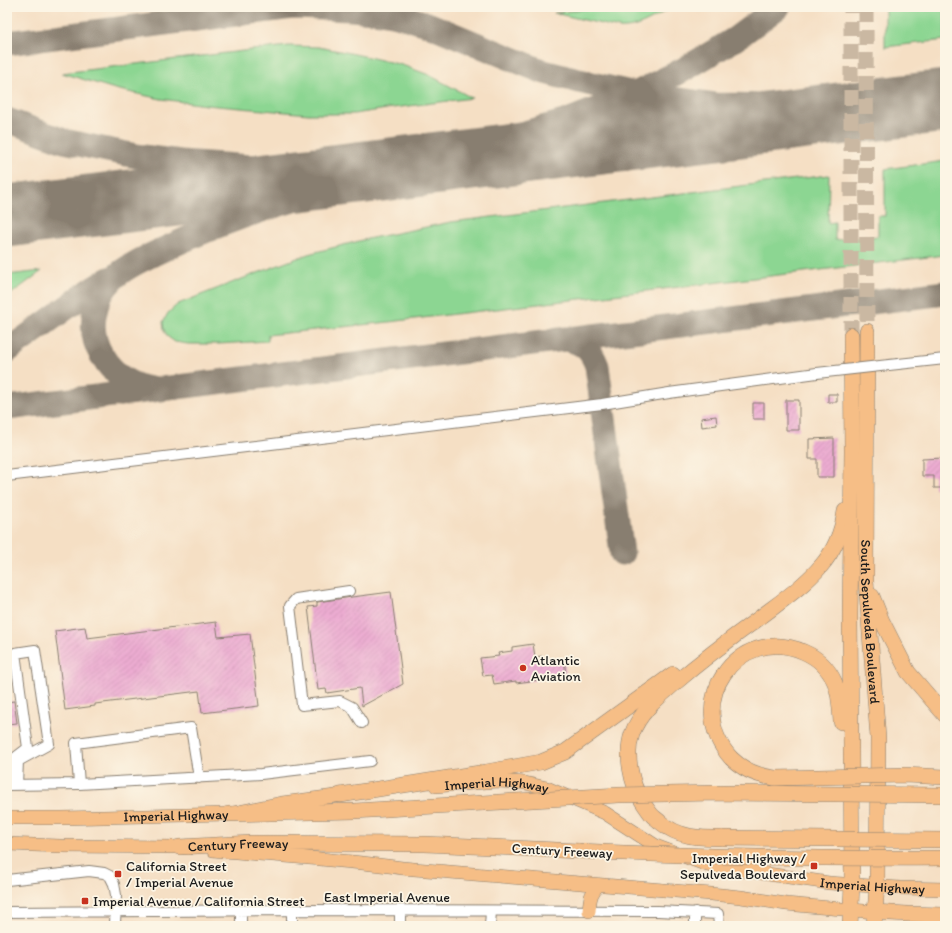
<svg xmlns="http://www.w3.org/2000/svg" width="952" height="933" viewBox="0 0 952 933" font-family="Itim,sans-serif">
<defs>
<pattern id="building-hatch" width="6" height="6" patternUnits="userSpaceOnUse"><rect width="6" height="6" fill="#ecacd1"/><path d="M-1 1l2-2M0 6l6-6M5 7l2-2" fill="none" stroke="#ca93b3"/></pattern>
</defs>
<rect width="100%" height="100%" fill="#fcf5e5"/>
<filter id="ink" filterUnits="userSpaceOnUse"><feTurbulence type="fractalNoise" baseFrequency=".025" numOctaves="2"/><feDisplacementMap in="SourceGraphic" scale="8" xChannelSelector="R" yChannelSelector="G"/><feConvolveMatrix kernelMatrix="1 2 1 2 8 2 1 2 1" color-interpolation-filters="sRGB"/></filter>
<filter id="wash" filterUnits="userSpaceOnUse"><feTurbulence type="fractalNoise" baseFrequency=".012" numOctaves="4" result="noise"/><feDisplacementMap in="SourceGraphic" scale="16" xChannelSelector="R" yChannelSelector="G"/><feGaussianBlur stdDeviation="0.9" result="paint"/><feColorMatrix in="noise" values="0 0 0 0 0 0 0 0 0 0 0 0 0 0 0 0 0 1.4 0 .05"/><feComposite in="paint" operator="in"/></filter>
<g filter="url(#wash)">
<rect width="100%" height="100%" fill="#f5dfc4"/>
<path fill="#8cd692" stroke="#547957" d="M602,7H673C656,16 638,30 619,28L554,13Z
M885,7H945V40L885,47Z
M289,46L318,47L345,52L373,58L402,65L429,75L472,98L393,108L354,114H309L206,105L161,99L115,89L62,73L251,50Z
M945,161V255L389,322L268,335V341L218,344H188L175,342L168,337L164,330L163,322L168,313L178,304L239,280L308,254L367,239L451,222L829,175L828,223L835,222V240L878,236V216H885V169Z
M42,271L7,297V275Z"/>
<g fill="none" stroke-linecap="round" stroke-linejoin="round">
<path stroke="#887e70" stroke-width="25" d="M7,43L293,7L351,9L373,11L397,15L430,25L510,58L544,72L579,81L635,94L715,105L896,107
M7,120L64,141L136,156L181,162L252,167L313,168L386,164
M480,145L500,140L567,121L635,94L683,70L735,39L778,7
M7,211L99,205
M565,339C583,342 591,349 597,366L622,553
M7,351L88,292L109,279
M151,389C129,386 112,373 101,354C87,330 93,298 113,279C125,266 154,254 171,246C233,217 299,196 366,181C414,170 463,162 512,154
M7,408L419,357L945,293"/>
<path stroke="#887e70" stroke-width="63" d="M7,216L945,101"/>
</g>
<g id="blocks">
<path fill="url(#building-hatch)" d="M828,394H837V402H828Z
M786,400H799V430H786Z
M753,403H764V419H753Z
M716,416L717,425L702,427L701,418Z
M834,438V477H817V459H809V439Z
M945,458L944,488H934V476H922V459Z
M391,592L403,684L362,706L360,688L327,693L326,689L318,690L308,607L317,606V602L352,597Z
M216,622L218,637L250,634L259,706L202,713L199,691L95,704V706L65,710L55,631L85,627L87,638Z
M533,644L535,657L542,656L543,662L564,659L566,675L538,679V680L516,683V681L494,684L492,675L483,676L480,658L499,656L498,653L512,651V647Z
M14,701L17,723L7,724V702Z"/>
</g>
</g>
<g filter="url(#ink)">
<use href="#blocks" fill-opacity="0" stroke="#887e70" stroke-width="1"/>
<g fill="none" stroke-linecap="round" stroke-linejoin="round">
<path stroke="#cab8a2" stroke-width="15" stroke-dasharray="15 8" stroke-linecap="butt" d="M866,7L867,331
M851,335V7"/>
<g stroke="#887e70" stroke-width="12">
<path id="minor" d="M889,365L945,359
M7,476L602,404L669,393L817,373
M349,591L296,599L290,606L302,705L340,701L352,707L362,723
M79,784L76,743L191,728L199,778
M7,785L79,784L261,774L370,761
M11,785V761L28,748L15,653L35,650L49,744L18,761L17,785
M7,880L89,871L104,873L110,876L114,884L116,895L115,926
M241,911V926
M400,911V926
M7,912L292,910L658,911L718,914L719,926
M695,912V926
M292,926V910
M490,926L491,911"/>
</g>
<g stroke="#887e70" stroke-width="14">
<g id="major">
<path id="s1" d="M436,786L499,781L525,783L547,788L605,813L656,846L707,865L829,883L900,888L945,889"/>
<path id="s2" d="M7,818H62L228,814L282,803L350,794"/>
<path d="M7,844L60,846L179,847L189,848"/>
<path d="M213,850C276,856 339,859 402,868L711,894L741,897L786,904L875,912"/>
<path d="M589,911C590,899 590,895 598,885"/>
</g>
</g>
<g stroke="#887e70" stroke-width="16">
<g id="highway">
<path id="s3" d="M867,331L866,581L878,738L877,886L874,926"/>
<path d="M872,596L882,621L908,672L945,715"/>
<path d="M731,758C682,704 737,623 804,652C818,658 829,669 835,683C840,696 840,709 841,722"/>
<path d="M340,795L486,772L541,762L565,752L673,674"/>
<path d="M228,814L355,811L483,803"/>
<path d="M723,838C699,838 679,838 660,822C657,819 653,817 651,814C648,810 645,806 642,801C631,784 625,754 632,734C639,713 658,698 674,684C701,661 730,639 758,619C780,602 803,587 821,566C834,551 842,531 845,511"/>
<path id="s4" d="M179,847L252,843L425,844L579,851"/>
<path d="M875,912L907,914L945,915"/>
<path d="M850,926L852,885L850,616L852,451L851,335"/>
</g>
</g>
<use href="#minor" stroke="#fff" stroke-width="10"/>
<use href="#major" stroke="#f6be86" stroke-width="13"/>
<use href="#highway" stroke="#f6be86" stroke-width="15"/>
<g stroke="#887e70" stroke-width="12" stroke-linecap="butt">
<path id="minor-bridge" d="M817,373L889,365"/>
</g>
<g stroke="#887e70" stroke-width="16" stroke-linecap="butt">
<path id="highway-bridge" d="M731,758C743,770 759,776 775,778L905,775L945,777
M483,803L619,795L716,793L945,795
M723,838L945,840
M579,851C701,857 823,859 945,858"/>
</g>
<use href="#minor-bridge" stroke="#fff" stroke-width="10"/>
<use href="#highway-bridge" stroke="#f6be86" stroke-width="15"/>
</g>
</g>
<g fill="#c8321e" stroke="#fcf5e5" stroke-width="1.5">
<circle cx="523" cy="668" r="4"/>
<rect x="810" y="862" width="8" height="8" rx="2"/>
<rect x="114" y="870" width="8" height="8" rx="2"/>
<rect x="81" y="897" width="8" height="8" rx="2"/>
</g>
<g text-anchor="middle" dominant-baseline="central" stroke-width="3.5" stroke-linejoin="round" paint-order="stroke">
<g font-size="14" fill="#1c1c1c" stroke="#fcf5e5">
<text stroke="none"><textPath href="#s3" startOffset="291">South Sepulveda Boulevard</textPath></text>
<text stroke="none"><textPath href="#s1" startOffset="61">Imperial Highway</textPath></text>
<text stroke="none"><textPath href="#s2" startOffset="169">Imperial Highway</textPath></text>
<text stroke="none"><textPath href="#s4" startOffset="59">Century Freeway</textPath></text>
<text transform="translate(562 851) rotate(3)">Century Freeway</text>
<text stroke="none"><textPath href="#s1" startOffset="457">Imperial Highway</textPath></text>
<text x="387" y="897">East Imperial Avenue</text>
</g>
<g font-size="14" fill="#1c1c1c" stroke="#fcf5e5" text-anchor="start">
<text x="531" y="660">Atlantic<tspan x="531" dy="16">Aviation</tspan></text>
<text x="806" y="858" text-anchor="end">Imperial Highway /<tspan x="806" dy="16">Sepulveda Boulevard</tspan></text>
<text x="126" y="866">California Street<tspan x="126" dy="16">/ Imperial Avenue</tspan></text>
<text x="93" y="901">Imperial Avenue / California Street</text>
</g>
</g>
<rect width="952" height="933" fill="none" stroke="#fcf5e5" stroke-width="24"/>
</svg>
